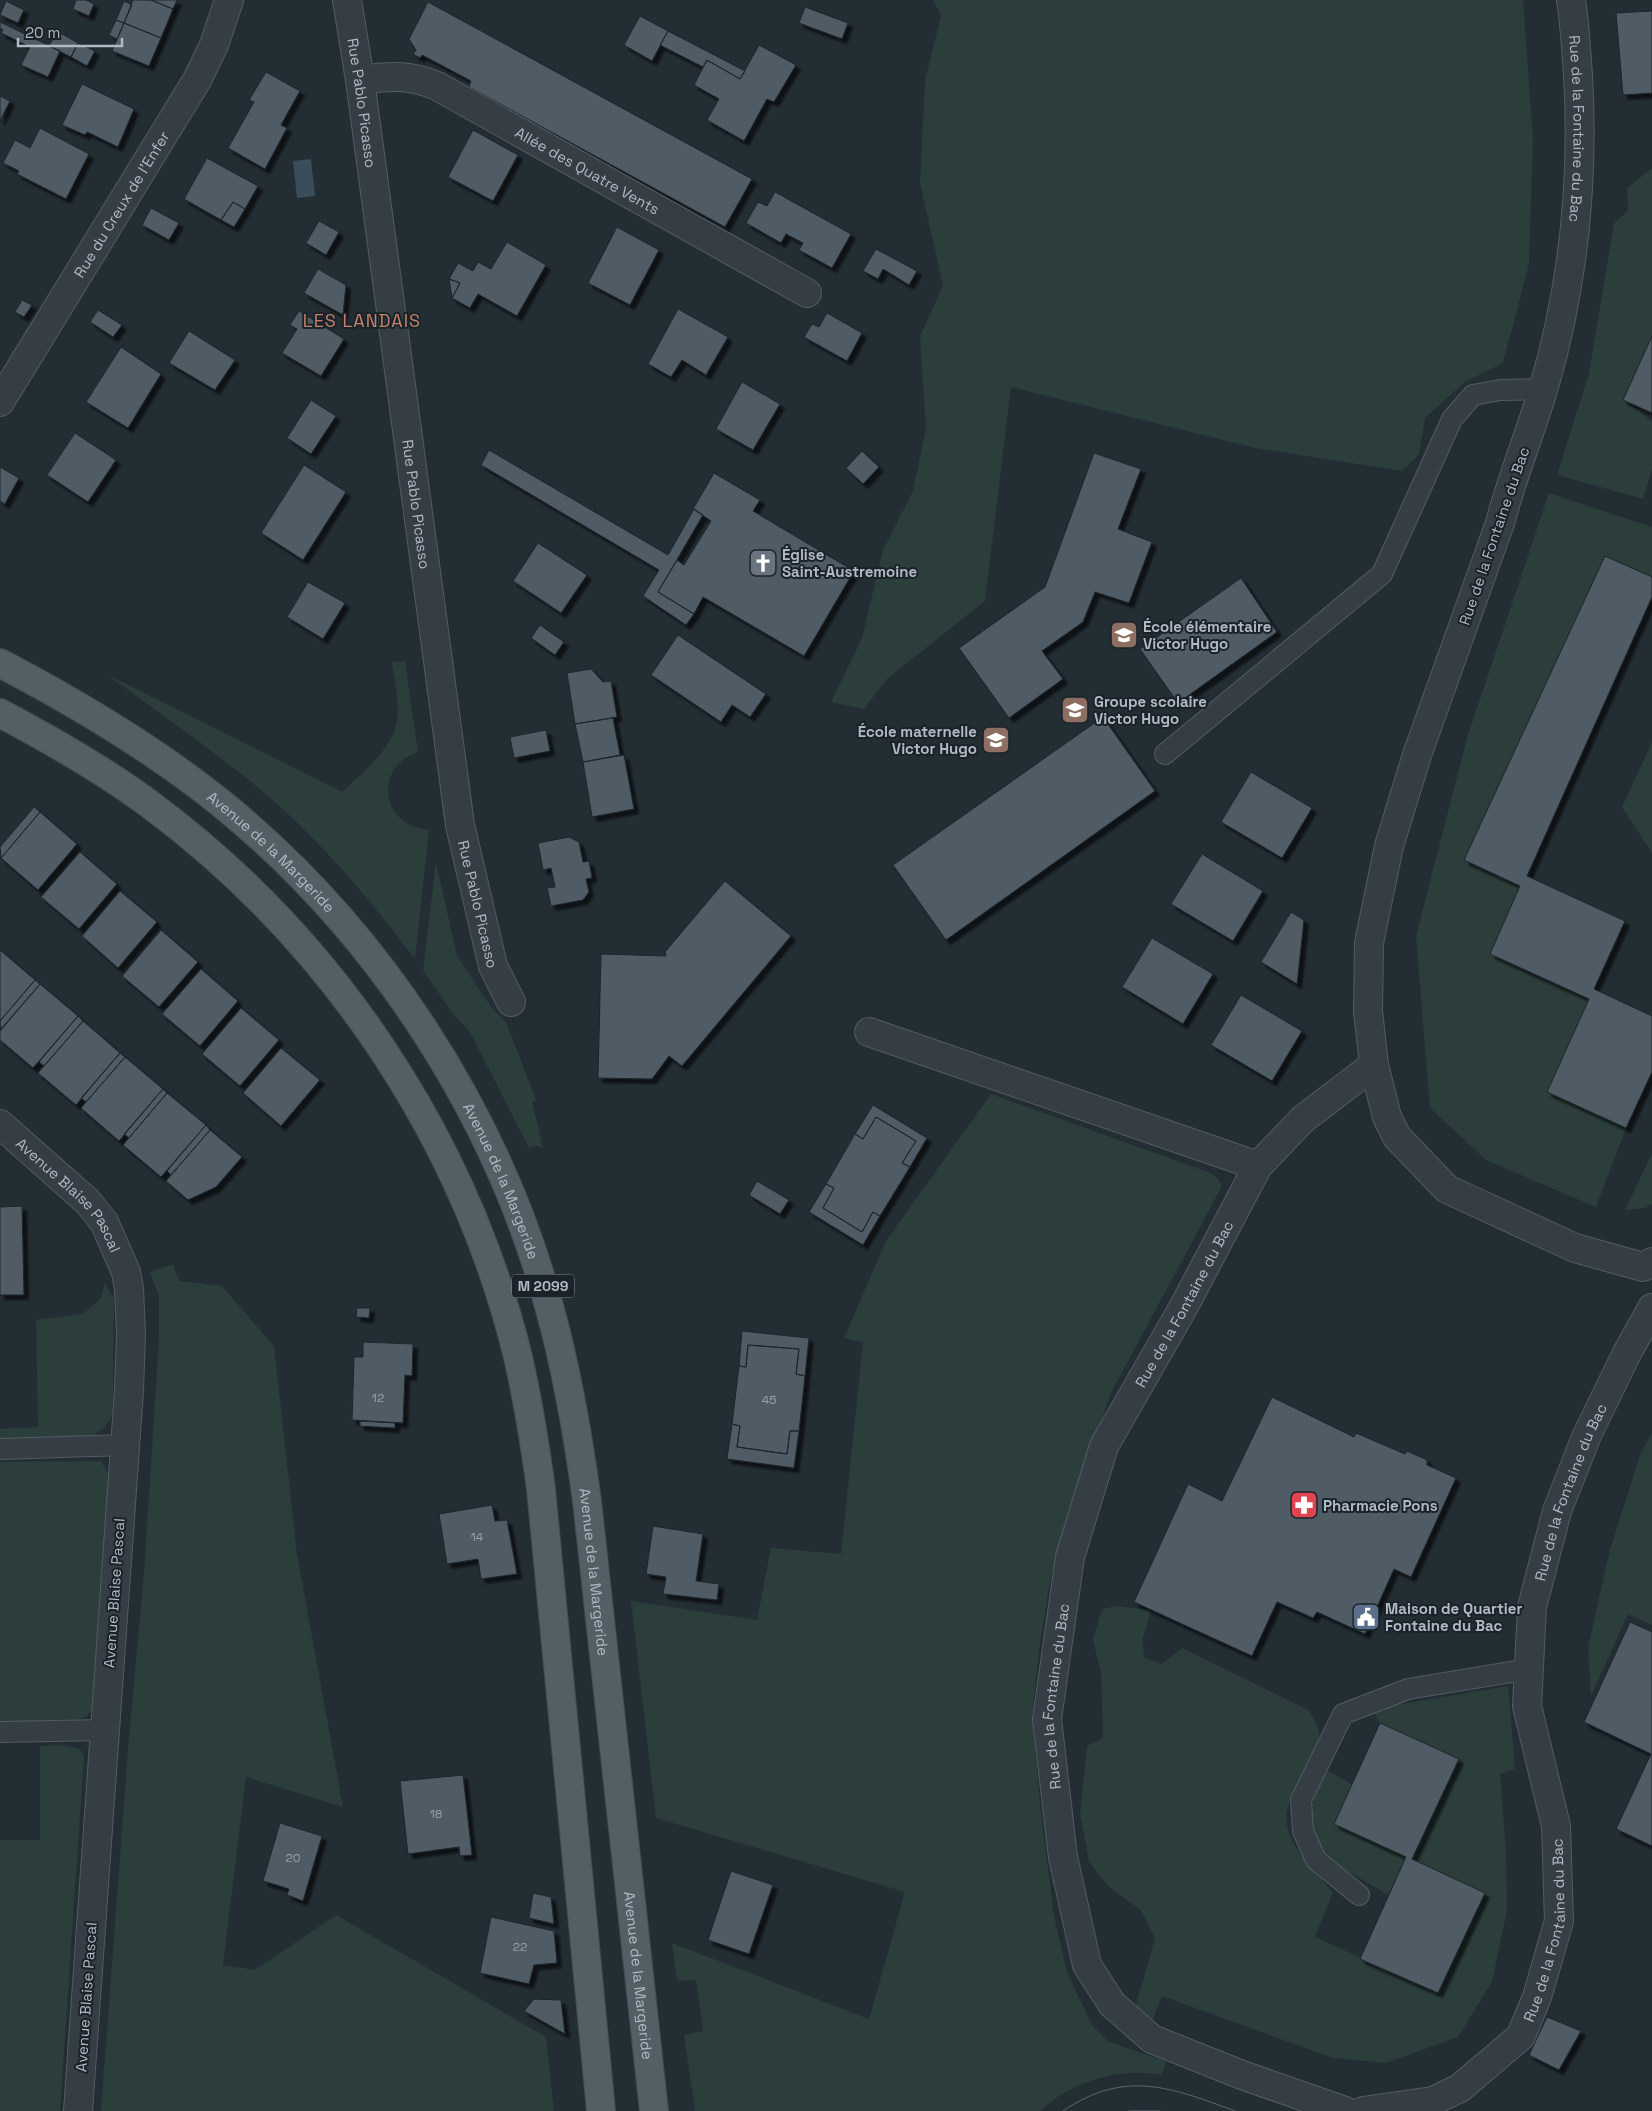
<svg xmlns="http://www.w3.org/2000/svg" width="1652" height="2111" viewBox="0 0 1652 2111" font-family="'Space Grotesk',sans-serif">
<defs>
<filter id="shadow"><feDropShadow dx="4.5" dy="4.5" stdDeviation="1" flood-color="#0009"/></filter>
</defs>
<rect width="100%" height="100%" fill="#232d34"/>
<path fill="#2b3e3b" d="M933,0H1523L1533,140L1529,264L1503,363L1465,382L1425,418L1419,454L1402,471L1255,448L1011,387L985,601L888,678L864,709L831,702L862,638L883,550L913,491L926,429L920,336L943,286L920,183L925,80L941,16Z
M1652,168V336L1623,400L1652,421V469L1643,499L1557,475L1589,373L1614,223L1628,211L1627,188Z
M1549,493L1652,527V577L1605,556L1464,860L1520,886L1491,954L1589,999L1547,1092L1626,1128L1596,1207L1486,1160L1430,1108L1416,936L1467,738Z
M405,661L418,752C372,768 381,826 429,830L415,959C376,907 335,858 287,813C231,762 167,719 106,674L342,792C362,773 393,749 397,720C400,702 394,680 392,662Z
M1652,742V853L1622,807Z
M436,862L457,956L492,1008L506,1022L536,1100L532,1102L543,1148L536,1146L529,1148L470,1032L454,1015L423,970Z
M991,1094L1208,1172C1216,1176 1221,1179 1221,1188L1111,1393L1083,1473L1050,1581L1039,1650L1032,1715L1040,1803L1054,1916L1067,1972L1092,2025L1109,2042L1166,2061L1162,2075C1120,2067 1072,2081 1040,2111H695L684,2035L703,2031L696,1980L677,1981L672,1943L869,2019L905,1892L656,1818L631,1601L757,1620L771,1548L841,1554L863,1342L844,1338L886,1241Z
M1652,1153V1204L1645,1208L1625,1210Z
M173,1264L179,1281L222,1286L274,1346L297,1554L343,1807L246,1777L223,1965L255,1970L336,1915L546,2037L554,2111H101L128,1749L144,1573L159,1338V1297L150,1272Z
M105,1283L114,1299L113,1402L112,1416L106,1426L91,1438L0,1440V1429L38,1427L36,1320L83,1314L101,1298Z
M1652,1433V1625L1628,1614L1591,1696L1588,1648L1609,1553L1640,1455Z
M101,1461L111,1479L94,1707L86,1717L74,1720L0,1722V1462Z
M1117,1606L1151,1610L1142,1642L1145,1658L1162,1664L1182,1648L1308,1710C1339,1747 1296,1776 1287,1811C1285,1817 1288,1832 1291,1838C1297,1853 1322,1880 1333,1892L1315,1937L1438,1993L1485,1894L1412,1859L1458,1759L1380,1723L1372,1709L1508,1686L1515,1769L1500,1774L1506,1850L1507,1910L1492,1982L1458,2037L1386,2063L1333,2058L1162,1996L1151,2024L1134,2012L1155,1938L1141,1910L1109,1887L1089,1862L1080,1813L1087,1746L1103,1738L1101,1673L1093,1640L1102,1609Z
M60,1745L80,1749L84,1757L60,2111H0V1840H40V1746Z
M1325,1769L1353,1785L1334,1824L1406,1857L1388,1895L1339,1866L1312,1843V1805Z"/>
<path fill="#3a4d5b" d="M311,159L315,196L297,198L293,161Z"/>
<path fill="#505c65" stroke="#1d252c" filter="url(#shadow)" d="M76,0H86L94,4L89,16L73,9Z
M133,0H151L173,9L161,38L124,23Z
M151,0H177L173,9Z
M6,1L24,10L18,23L0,15Z
M124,1L132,5L124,23L116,20Z
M428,2L752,179L725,227L469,87L471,81L422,55L420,58L413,54L416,50L409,39Z
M805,7L848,23L842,39L799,23Z
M1652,11V93L1623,95L1616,13Z
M640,16L668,31L652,61L624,45Z
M116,20L124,23L117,39L109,35Z
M0,22L60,51L48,77L21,65L30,47L1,33L3,30L0,28Z
M124,23L161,38L149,66L112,51Z
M57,31L78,43L71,57L49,46Z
M668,31L745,71L740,79L707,60L703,67L660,45Z
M78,43L95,51L87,66L71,57Z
M759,45L796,65L774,102L767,99L744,141L707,120L719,99L694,85L707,60L740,79Z
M266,72L300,91L281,125L287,128L265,169L228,148L254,102L249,100Z
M82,84L134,109L118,147L87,132L85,135L62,125Z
M0,96L10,101L0,121Z
M40,128L89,154L66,199L17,174L19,171L3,163L15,140L30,148Z
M473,130L518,155L493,201L448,177Z
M207,158L258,186L245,209L233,202L221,220L184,199Z
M775,192L851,234L832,268L799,250L803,243L786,234L781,243L746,223L758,202L767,206Z
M233,202L245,209L234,227L221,220Z
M151,208L179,223L169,240L142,225Z
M319,221L339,232L326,255L306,243Z
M617,227L659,250L630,305L588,283Z
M507,242L546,265L517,316L478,294L470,308L452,298L460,283L449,279L458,263L473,271L478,262L491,269Z
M876,249L917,271L909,285L883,269L878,279L863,271Z
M318,269L346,285L343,315L304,293Z
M449,279L460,283L452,298Z
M22,300L32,305L24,317L15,312Z
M678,309L728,337L706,375L682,360L671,377L648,364Z
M98,310L122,325L113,337L90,322Z
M299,311L344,339L321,376L282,353L297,329L290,325Z
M827,313L862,333L847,361L804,337L812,324L819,327Z
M189,331L235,360L215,390L169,363Z
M1652,336V413L1623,400Z
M121,347L161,374L128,428L86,402Z
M742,382L780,404L753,450L716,429Z
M311,400L336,416L311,454L287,438Z
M75,433L116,460L88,502L47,475Z
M489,450L668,555L694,509L703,515L658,592L694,614L686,625L643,596L659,570L481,465Z
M862,451L879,467L863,484L846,468Z
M1094,453L1141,469L1118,529L1152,542L1129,603L1095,592L1083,622L1042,651L1063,679L1009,718L959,648L1045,587Z
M304,465L346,492L303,560L261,533Z
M0,467L19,478L5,504L0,501Z
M714,473L760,500L753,511L854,571L804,656L703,597L694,614L658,592L677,560L684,565L711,521L693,509Z
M538,543L587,575L561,613L513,581Z
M1605,556L1652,577V597L1527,876L1625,921L1594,989L1652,1016V1072L1626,1128L1547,1092L1589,999L1490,954L1520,886L1464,860Z
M1241,578L1277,632L1178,703L1140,649Z
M308,582L345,603L323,639L287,617Z
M540,625L564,642L555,655L531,638Z
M678,635L766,694L750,717L732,705L721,722L651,675Z
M591,669L603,682L611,681L617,717L575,724L567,673Z
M1103,717L1155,791L946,940L893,865Z
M613,718L620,755L583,762L575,724Z
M546,730L550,751L514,758L510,737Z
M624,755L634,809L592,817L583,762Z
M1251,772L1312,808L1282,858L1221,822Z
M34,807L40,812L1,858L0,847Z
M40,812L77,844L38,890L1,858Z
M569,837L579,842L583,862L589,861L592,878L586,879L589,892L583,900L551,906L547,888L555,887L551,868L543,870L538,843Z
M80,852L117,884L79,929L41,897Z
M1202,854L1263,891L1233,941L1171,904Z
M725,881L791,936L682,1066L669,1056L652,1079L598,1078L601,954L666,956L665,952Z
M120,891L157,922L118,968L82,936Z
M1291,912L1304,920L1297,984L1261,962Z
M161,930L198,962L159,1007L122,976Z
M1152,938L1213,974L1183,1024L1122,987Z
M0,950L35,980L0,1021Z
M201,969L238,1001L200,1046L162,1014Z
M35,980L40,984L1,1029L0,1021Z
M40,984L78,1016L33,1068L0,1040V1031Z
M1241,995L1302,1031L1272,1081L1211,1045Z
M241,1008L279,1040L240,1086L202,1054Z
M78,1016L83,1021L44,1066L39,1062Z
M83,1021L120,1053L76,1105L38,1073Z
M281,1048L320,1080L281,1126L243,1093Z
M120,1053L125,1057L86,1102L81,1098Z
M125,1057L163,1089L119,1141L81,1108Z
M163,1089L167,1093L129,1138L124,1134Z
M167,1093L206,1125L161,1177L123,1145Z
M873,1105L927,1138L910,1167L902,1163L916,1141L876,1117L863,1139L855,1134Z
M876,1117L916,1141L902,1163L910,1167L880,1216L873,1212L862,1232L823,1208L834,1188L826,1184L855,1134L863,1139Z
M206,1125L210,1130L171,1175L167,1171Z
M210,1130L242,1157L216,1187L188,1200L166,1181Z
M757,1181L789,1200L780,1214L749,1195Z
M826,1184L834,1188L823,1208L862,1232L873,1212L880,1216L863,1245L809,1212Z
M22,1206L24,1295H0V1207Z
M357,1308H370L369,1318L356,1317Z
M742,1331L809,1338L805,1376L796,1374L799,1349L748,1345L746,1367L739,1366Z
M363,1342L413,1344L412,1376L405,1375L403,1423L352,1420L354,1357H363Z
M748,1345L799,1349L796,1374L805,1376L799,1431H790L787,1454L737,1447L740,1426L732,1424L739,1366L746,1367Z
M1272,1397L1354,1437L1356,1433L1405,1454L1407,1451L1427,1460V1465L1456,1478L1411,1577L1394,1569L1365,1634L1317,1612L1313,1618L1277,1602L1252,1656L1134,1602L1188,1484L1222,1501Z
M360,1421L395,1423V1428L360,1426Z
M732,1424L740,1426L737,1447L787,1454L790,1431H799L794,1468L727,1459Z
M492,1505L495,1521L507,1520L517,1574L481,1579L478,1559L447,1564L439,1514Z
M653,1526L703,1534L696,1581L719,1584L717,1600L663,1594L666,1577L646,1574Z
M1630,1622L1652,1632V1846L1616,1829L1651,1754L1584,1722Z
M1380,1723L1459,1759L1412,1859L1485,1893L1438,1993L1360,1959L1406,1857L1334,1824Z
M463,1775L472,1855L460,1856L459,1847L408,1854L400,1781Z
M280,1823L322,1836L303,1901L287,1895L289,1889L263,1881Z
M731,1871L773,1885L749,1954L708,1940Z
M533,1893L551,1897L554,1924L529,1918Z
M491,1917L554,1931L557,1963L534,1965L529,1984L480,1973Z
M534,1999L561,2000L565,2034L524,2011Z
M1547,2017L1581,2031L1559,2070L1529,2055Z"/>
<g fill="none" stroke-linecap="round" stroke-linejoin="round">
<g stroke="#535c63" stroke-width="22">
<path id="service" d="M1165,754L1382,574L1452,419L1473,395L1500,390L1543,389
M0,1449L125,1445
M0,1732L105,1730
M1359,1895L1316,1860L1303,1831L1301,1800L1343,1714L1408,1689L1529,1669"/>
</g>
<g stroke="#535c63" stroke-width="30">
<g id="minor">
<path id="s1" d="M347,0L360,80L460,825L493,966L511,1002"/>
<path id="s2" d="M1571,0C1575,25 1576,50 1578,75C1584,180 1573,289 1543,390C1530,434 1512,477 1500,523L1417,755L1389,846L1369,943L1368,1011L1374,1065L1387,1117L1397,1137L1447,1189L1575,1248L1643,1267L1652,1262"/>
<path id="s3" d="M360,80C389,76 409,74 437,86L807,293"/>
<path id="s4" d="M0,402L197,80L214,45L229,0"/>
<path d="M869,1032L1258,1166"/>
<path id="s5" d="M0,1124L88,1202L104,1222L126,1272L129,1289L131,1333L129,1391L78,2111"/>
<path id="s6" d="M1345,2111L1242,2075L1152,2039L1112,2004L1087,1965L1063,1857L1047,1719L1070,1557L1104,1446L1183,1308L1258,1166L1303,1119L1374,1065"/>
<path id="s7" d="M1363,2111L1433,2101L1460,2088L1521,2036L1537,1997L1559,1921L1556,1826L1527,1706L1532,1607L1557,1511L1587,1435L1627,1353L1652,1308"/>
</g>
</g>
<g stroke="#424a52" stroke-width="30">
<g id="primary">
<path id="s8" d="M0,663C78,704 154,749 222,804C378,931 496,1112 549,1306C567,1370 578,1435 587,1501L654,2111"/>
<path d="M0,713C51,740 102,769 148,803C331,938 464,1136 518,1357C528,1401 535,1445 541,1489L601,2111"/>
</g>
</g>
<use href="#service" stroke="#363e45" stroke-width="20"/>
<use href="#minor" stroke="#363e45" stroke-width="28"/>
<use href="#primary" stroke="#545e65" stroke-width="28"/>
<path stroke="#5c666f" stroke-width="1" d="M1063,2111C1125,2069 1170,2087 1235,2111
M1129,2111H1160"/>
</g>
<defs>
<g id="church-square" transform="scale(1.4375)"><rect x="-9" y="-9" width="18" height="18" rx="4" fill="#6b7280" stroke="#1b232a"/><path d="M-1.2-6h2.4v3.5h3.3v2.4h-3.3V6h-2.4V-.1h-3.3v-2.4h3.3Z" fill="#fff"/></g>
<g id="school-square" transform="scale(1.4375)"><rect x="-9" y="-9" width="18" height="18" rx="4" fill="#8d6e63" stroke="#1b232a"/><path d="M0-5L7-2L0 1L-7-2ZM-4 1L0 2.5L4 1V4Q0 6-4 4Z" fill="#fff"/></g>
<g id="pharmacy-square" transform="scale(1.4375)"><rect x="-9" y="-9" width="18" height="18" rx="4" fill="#e0444e" stroke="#1b232a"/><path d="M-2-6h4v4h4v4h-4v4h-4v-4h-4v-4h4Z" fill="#fff"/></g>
<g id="civic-square" transform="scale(1.4375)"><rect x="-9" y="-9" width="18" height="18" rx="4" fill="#5c6f8a" stroke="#1b232a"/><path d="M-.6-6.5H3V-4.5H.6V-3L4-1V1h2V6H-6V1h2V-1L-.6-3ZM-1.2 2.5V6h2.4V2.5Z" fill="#fff"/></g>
</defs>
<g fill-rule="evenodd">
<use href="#church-square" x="763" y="563"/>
<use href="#school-square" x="1124" y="635"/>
<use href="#school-square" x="1075" y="710"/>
<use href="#school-square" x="996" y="740"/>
<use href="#pharmacy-square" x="1304" y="1505"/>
<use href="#civic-square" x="1366" y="1617"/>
</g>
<g text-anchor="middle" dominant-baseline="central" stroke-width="4" stroke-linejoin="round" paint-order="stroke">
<g font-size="12" fill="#98a2ab">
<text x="378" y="1398">12</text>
<text x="769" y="1400">45</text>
<text x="477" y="1537">14</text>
<text x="436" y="1814">18</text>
<text x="293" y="1858">20</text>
<text x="520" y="1947">22</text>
</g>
<rect fill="#1b232a" stroke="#838d94" stroke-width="1" x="512" y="1274.5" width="62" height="23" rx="4"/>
<g font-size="14" font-weight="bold" fill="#b0bac2">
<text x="543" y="1286">M 2099</text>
</g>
<g font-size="15" fill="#b0bac2" stroke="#1b232a">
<text stroke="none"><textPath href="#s1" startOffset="104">Rue Pablo Picasso</textPath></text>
<text stroke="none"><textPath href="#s2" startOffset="129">Rue de la Fontaine du Bac</textPath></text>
<text stroke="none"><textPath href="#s3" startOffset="251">Allée des Quatre Vents</textPath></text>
<text stroke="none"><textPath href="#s4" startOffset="232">Rue du Creux de l'Enfer</textPath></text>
<text stroke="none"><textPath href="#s1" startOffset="509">Rue Pablo Picasso</textPath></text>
<text transform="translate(1494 536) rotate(-71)">Rue de la Fontaine du Bac</text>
<text stroke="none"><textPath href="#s8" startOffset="332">Avenue de la Margeride</textPath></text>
<text stroke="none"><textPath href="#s1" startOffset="914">Rue Pablo Picasso</textPath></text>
<text stroke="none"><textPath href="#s8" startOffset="738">Avenue de la Margeride</textPath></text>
<text stroke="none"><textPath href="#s5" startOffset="100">Avenue Blaise Pascal</textPath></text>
<text stroke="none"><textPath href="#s6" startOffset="998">Rue de la Fontaine du Bac</textPath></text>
<text stroke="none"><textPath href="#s7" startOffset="741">Rue de la Fontaine du Bac</textPath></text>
<text stroke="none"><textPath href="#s8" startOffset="1142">Avenue de la Margeride</textPath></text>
<text transform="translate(114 1593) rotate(-86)">Avenue Blaise Pascal</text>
<text stroke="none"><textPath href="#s6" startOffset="578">Rue de la Fontaine du Bac</textPath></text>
<text stroke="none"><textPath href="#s7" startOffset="291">Rue de la Fontaine du Bac</textPath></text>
<text stroke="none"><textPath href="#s8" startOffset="1548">Avenue de la Margeride</textPath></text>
<text transform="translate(86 1997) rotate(-86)">Avenue Blaise Pascal</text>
</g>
<g font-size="15" font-weight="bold" fill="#b0bac2" stroke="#1b232a" text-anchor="start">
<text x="782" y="554">Église<tspan x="782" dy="17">Saint-Austremoine</tspan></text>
<text x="1143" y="626">École élémentaire<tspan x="1143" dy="17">Victor Hugo</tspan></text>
<text x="1094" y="701">Groupe scolaire<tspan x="1094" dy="17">Victor Hugo</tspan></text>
<text x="977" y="731" text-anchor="end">École maternelle<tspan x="977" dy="17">Victor Hugo</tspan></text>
<text x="1323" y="1505">Pharmacie Pons</text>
<text x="1385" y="1608">Maison de Quartier<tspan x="1385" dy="17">Fontaine du Bac</tspan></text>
</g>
<g font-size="18" letter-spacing="1" fill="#c48369" stroke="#1b232a">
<text x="362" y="320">LES LANDAIS</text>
</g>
</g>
<path d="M18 38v8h104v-8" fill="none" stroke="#b0bac2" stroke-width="2.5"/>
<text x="25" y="38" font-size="15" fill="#b0bac2" stroke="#1b232a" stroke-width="4" paint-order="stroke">20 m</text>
</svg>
